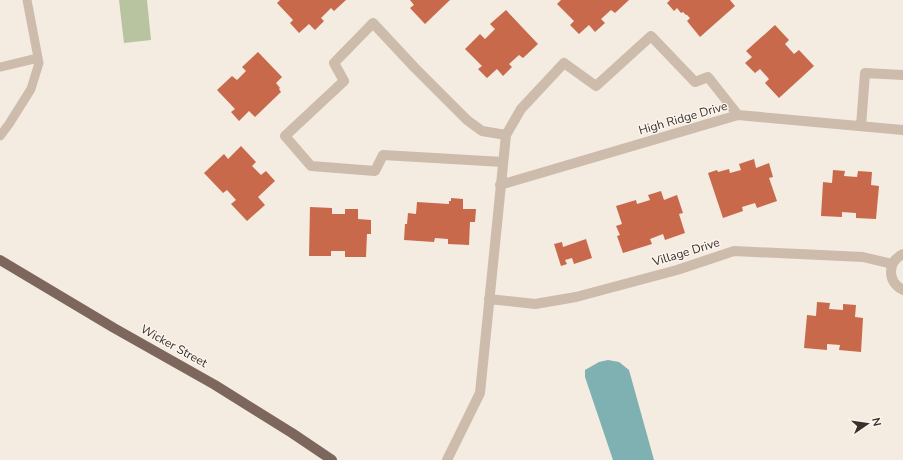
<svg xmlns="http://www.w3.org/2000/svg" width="903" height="460" viewBox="0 0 903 460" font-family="'Nunito Sans',sans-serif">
<rect width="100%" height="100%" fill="#f4ebe1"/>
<path fill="#b8c4a0" d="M119,0H147L151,40L124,43Z"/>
<path fill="#7fb0b2" d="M608,360L619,362L629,370L654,460H613L585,377V370L599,362Z"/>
<path fill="#c8694b" d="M280,0H346L334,11L331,8L321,18L324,21L315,30L309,24L299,33L290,23L293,20L277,3Z
M410,0H450L425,24L410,8L414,5Z
M561,0H629L615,13L611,10L601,19L605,23L595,32L589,25L579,34L570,25L574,21L557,4Z
M670,0H730L735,6L700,37L687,21L690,18L687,15H686L683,12L681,13L677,8L674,11L667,3Z
M506,10L538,44L523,58L519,55L509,64L512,67L503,76L497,69L487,78L478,69L482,66L465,49L480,34L485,39L495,29L490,24Z
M775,25L789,40L785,44L794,54L799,50L814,66L779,98L765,83L769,79L760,69L755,73L745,63L752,57L746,51Z
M258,52L282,77L276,83L280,88L279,89L281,92L255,117L249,111L239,121L231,112L235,109L217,90L232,76L237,80L246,71L242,67Z
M241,146L256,162L252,166L261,175L266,171L275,181L258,197L265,205L247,221L231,204L236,200L227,190L223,193L204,173L224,154L228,159Z
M754,159L756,168L769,163L773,177L769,178L777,201L757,208L755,203L742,207L743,211L723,218L708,173L717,170L718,172L729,169L730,173L741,170L739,164Z
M833,170L845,171L844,176L857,177L858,171L872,172L871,185L879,186L876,219L856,218V213L842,212V217L821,216L823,182L832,183Z
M661,191L664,200L677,195L683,213L679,214L685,233L665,240L663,234L650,239L652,244L623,253L617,236L620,235L616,226L622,224L616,206L636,200L637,204L650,200L648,195Z
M451,198L463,199V209H476L475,222H470L469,245L448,244V239L435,238L434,242L404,240L405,224H407L408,213L416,214L417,202L449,204V201H451Z
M310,207L332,208V214H345V209H358V219L371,220V234H367L366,257H345V251H331V256H309Z
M586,239L592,258L574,264L572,258L565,260L567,264L561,266L554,244L562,242L563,247Z
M817,302L830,303L829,309L843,310V304L856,305L855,317L863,318L861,352L839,350L840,345L827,344V350L804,348L807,315L816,316Z"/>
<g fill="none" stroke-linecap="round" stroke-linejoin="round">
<path stroke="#cdbbac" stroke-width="9" d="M0,67L38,58
M0,136L9,124L31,89L39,63L27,0"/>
<path stroke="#cdbbac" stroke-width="10" d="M861,126L865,73L903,75
M503,162L383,155L375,171L311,166L285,136L344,81L334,63L373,23L415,68L467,120L482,131L506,135
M500,185L738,115L903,130
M903,254C887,262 887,281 903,290
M489,299L535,304L576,297L677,270L734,251L863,257L892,264
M447,460L480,393L506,135L521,109L564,63L596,86L651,36L695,82L708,77L738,115"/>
<path stroke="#7d675c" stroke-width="10" d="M0,260L114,328L215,385L292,433L332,460"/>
</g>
<g text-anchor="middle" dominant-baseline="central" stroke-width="3" stroke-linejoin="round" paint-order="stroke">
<g font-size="12" fill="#3b302b" stroke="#fbf5ee">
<text transform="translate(683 118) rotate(-16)">High Ridge Drive</text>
<text transform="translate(686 252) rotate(-17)">Village Drive</text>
<text transform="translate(174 346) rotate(29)">Wicker Street</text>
</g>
</g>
<g transform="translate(867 424) rotate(77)" stroke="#fbf5ee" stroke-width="3" paint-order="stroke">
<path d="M0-3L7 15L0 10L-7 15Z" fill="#3b302b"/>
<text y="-6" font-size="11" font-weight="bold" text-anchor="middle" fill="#3b302b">N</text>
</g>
</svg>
